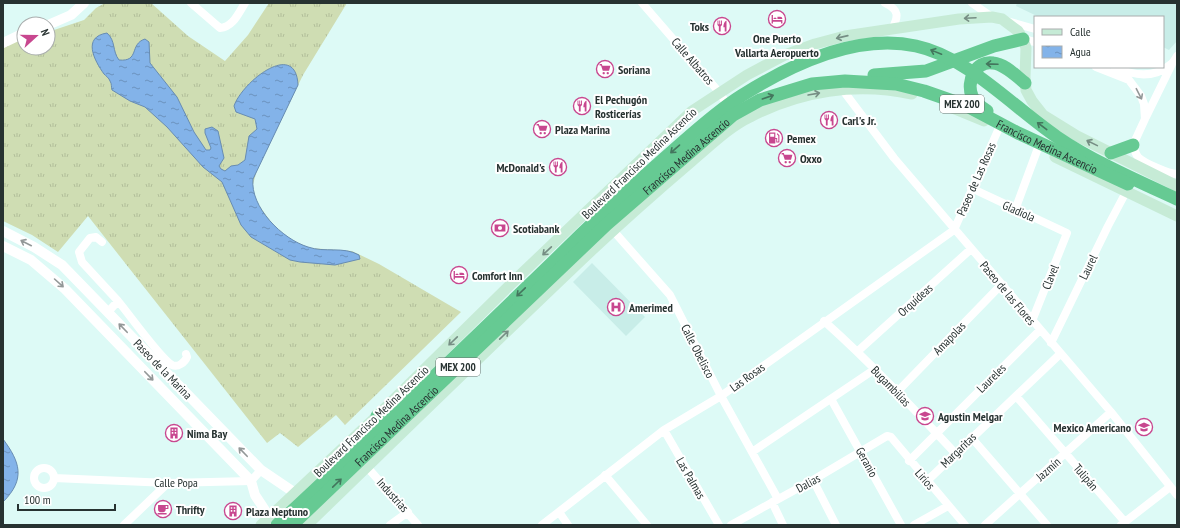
<svg xmlns="http://www.w3.org/2000/svg" width="1180" height="528" viewBox="0 0 1180 528" font-family="'PT Sans Narrow',sans-serif">
<defs>
<pattern id="grass-tufts" width="24" height="20" patternUnits="userSpaceOnUse"><rect width="24" height="20" fill="#cfddb3"/><path d="M3 7l-1-3M5 7V3M7 7l1-3M15 17l-1-3M17 17v-4M19 17l1-3" fill="none" stroke="#b2be9a"/></pattern>
<pattern id="water-ripples" width="26" height="14" patternUnits="userSpaceOnUse"><rect width="26" height="14" fill="#83b3e9"/><path d="M2 4q2-2 4 0t4 0M15 11q2-2 4 0t4 0" fill="none" stroke="#6b92bd"/></pattern>
</defs>
<rect width="100%" height="100%" fill="#ddfaf6"/>
<path fill="#c8ede8" d="M1017,3H1177V41L1169,50L1163,47V17H1039L1016,6Z
M592,263L645,317L626,336L573,282Z"/>
<path fill="url(#grass-tufts)" d="M105,3H151L188,36L225,61L248,35L269,3H347L303,75L257,170L252,188L256,201L271,222L287,238L310,248L352,251L379,264L461,312L345,425L336,415L298,447L280,433L267,443L88,216L58,252L32,235L3,221V45L24,38V48H48V32L84,20L96,8Z"/>
<path fill="url(#water-ripples)" stroke="#678cb2" d="M107,33C116,41 112,51 119,60C140,62 129,44 145,39L149,42L150,63L177,97L194,132L206,150H210L211,148L205,133V129L212,127L218,131L224,158L219,166L221,169L225,171L231,166L238,165L245,160L249,136L257,129L255,119L236,112L234,106C242,82 296,39 298,85L253,179C250,207 282,239 308,247C325,253 343,246 359,255L360,259L335,265L300,262L290,260L251,237L241,225L222,182L203,167L167,127L145,107L130,101L112,90C111,87 112,84 110,81C109,78 106,76 104,74C94,60 82,37 107,33Z
M3,439C20,462 26,479 3,502Z"/>
<g fill="none" stroke-linecap="round" stroke-linejoin="round">
<path stroke="#fff" stroke-width="8" d="M191,3L220,28C233,27 238,14 245,3
M642,3L719,92L730,109
M885,3C899,10 899,16 892,29
M972,3L992,17
M1007,21L1035,29
M1023,39L1035,42
M1096,67L1129,80L1141,96L1144,104L1145,119L1133,145C1134,149 1135,153 1138,157C1144,163 1169,174 1177,174
M1115,67C1134,76 1154,79 1171,64C1174,62 1175,59 1177,56
M842,89L894,158L1111,412L1177,495
M1146,117L1172,64
M971,188L1067,233L1032,321
M1015,210L1038,148
M610,227L670,295L721,396L778,499
M102,242L96,237L90,238L79,252L82,262L118,301L108,312
M118,301C129,314 160,358 172,365C178,368 185,362 187,357L186,354
M824,321C871,363 913,408 955,453
M1051,343L1108,226L1126,192
M858,351L971,249
M898,391L1001,285
M1016,396L1125,522
M831,399L901,525
M664,430L719,525
M971,437L1047,525
M752,452L875,369
M909,461L1040,330
M367,467L418,525
M34 478a10 10 0 1 1 20 0a10 10 0 1 1-20 0Z
M605,475L647,525
M54,478L168,483L251,481L261,470
M813,480L836,525
M927,481L1060,354
M772,502L783,525
M559,512L568,525
M124,525L168,483
M390,525L408,512
M542,525L664,430L721,396L954,230L999,128
M731,525L813,480L887,436L891,437L965,525
M914,525L948,506
M985,525L1111,412
M1121,525L1170,487"/>
<path stroke="#fff" stroke-width="10" d="M48,25L71,15L84,3
M3,43L24,33
M3,231L34,247L62,265L261,470L295,493L300,499
M3,246L31,260L65,289L251,481L255,495L274,524"/>
<path stroke="#c6ebd6" stroke-width="11" d="M945,105L984,121
M1055,157L1177,216
M261,525L377,416L516,279L692,111L747,75L785,55L815,44L845,36L959,19L992,17L1002,19L1018,31L1023,39L1026,48L1025,77L1026,90L1032,101L1043,115L1077,136L1177,186
M307,525C401,434 495,342 591,251C624,220 658,190 692,161C710,146 729,127 750,117C800,91 856,82 912,94"/>
<g stroke="#66ca93" stroke-width="13">
<path d="M874,75L926,71L994,46L1023,39"/>
<path d="M987,111C981,107 975,103 972,96C966,81 976,60 993,63C1005,64 1016,76 1025,83"/>
<path d="M1111,153L1133,145"/>
<path d="M377,416L397,406"/>
<path d="M277,525C371,438 463,349 555,260C591,224 628,190 667,156C690,136 714,113 741,96C790,65 856,33 916,46C968,57 1013,107 1057,137C1092,161 1138,181 1177,199"/>
<path id="s1" d="M292,525L607,224L733,115L760,100L812,84L845,81L896,84L924,91L967,106L1018,133L1128,184"/>
</g>
</g>
<defs><path id="oneway-shaft" d="M-6 0H5M1.5-3L5.5 0L1.5 3" fill="none" stroke-width="1.6" stroke-linecap="round" stroke-linejoin="round"/></defs>
<g stroke="#768e84">
<use href="#oneway-shaft" transform="translate(970 18) rotate(177)"/>
<use href="#oneway-shaft" transform="translate(842 37) rotate(167)"/>
<use href="#oneway-shaft" transform="translate(814 94) rotate(-10)"/>
<use href="#oneway-shaft" transform="translate(1092 143) rotate(-154)"/>
<use href="#oneway-shaft" transform="translate(547 251) rotate(137)"/>
<use href="#oneway-shaft" transform="translate(504 335) rotate(-44)"/>
<use href="#oneway-shaft" transform="translate(453 341) rotate(136)"/>
</g>
<g stroke="#43765d">
<use href="#oneway-shaft" transform="translate(936 52) rotate(-158)"/>
<use href="#oneway-shaft" transform="translate(992 64) rotate(-178)"/>
<use href="#oneway-shaft" transform="translate(768 97) rotate(-19)"/>
<use href="#oneway-shaft" transform="translate(1042 126) rotate(-143)"/>
<use href="#oneway-shaft" transform="translate(675 149) rotate(139)"/>
<use href="#oneway-shaft" transform="translate(521 292) rotate(136)"/>
<use href="#oneway-shaft" transform="translate(337 483) rotate(-44)"/>
</g>
<g stroke="#939898">
<use href="#oneway-shaft" transform="translate(1139 94) rotate(63)"/>
<use href="#oneway-shaft" transform="translate(26 243) rotate(-153)"/>
<use href="#oneway-shaft" transform="translate(59 283) rotate(42)"/>
<use href="#oneway-shaft" transform="translate(123 328) rotate(-134)"/>
<use href="#oneway-shaft" transform="translate(149 376) rotate(46)"/>
<use href="#oneway-shaft" transform="translate(243 452) rotate(-134)"/>
</g>
<defs>
<g id="hotel-ring" transform="scale(0.9)"><circle r="9.5" fill="#fff" stroke="#c8478f" stroke-width="1.5"/><path d="M-6-4.5h1.5V1H6V5H4.5V3h-9V5H-6ZM-4 0a1.8 1.8 0 1 1 3.6 0ZM.5 0V-2.5h3Q6-2.5 6 0Z" fill="#c8478f"/></g>
<g id="restaurant-ring" transform="scale(0.9)"><circle r="9.5" fill="#fff" stroke="#c8478f" stroke-width="1.5"/><path d="M-5-6h1v4h1v-4h1v4h1v-4h1v5L-1.5 .5V6h-2V.5L-5-1ZM5-6V6H3V1.5H1.5Q1.5-4 5-6Z" fill="#c8478f"/></g>
<g id="supermarket-ring" transform="scale(0.9)"><circle r="9.5" fill="#fff" stroke="#c8478f" stroke-width="1.5"/><path d="M-6-5.5h2.5l.6 2H6L4.5 2H-2.5L-4.4-4H-6ZM-1.5 3.2a1.3 1.3 0 1 0 .1 0ZM3 3.2a1.3 1.3 0 1 0 .1 0Z" fill="#c8478f"/></g>
<g id="fuel-ring" transform="scale(0.9)"><circle r="9.5" fill="#fff" stroke="#c8478f" stroke-width="1.5"/><path d="M-5.5-6h7V0h2V4h1.3V-2.5L3-4.5l.8-.8L6-3V5H2.5V1h-1V6h-7ZM-4.2-4.7v3.2H.2V-4.7Z" fill="#c8478f"/></g>
<g id="bank-ring" transform="scale(0.9)"><circle r="9.5" fill="#fff" stroke="#c8478f" stroke-width="1.5"/><path d="M-6-4H6V4H-6ZM0-2.3a2.3 2.3 0 1 0 0 4.6a2.3 2.3 0 1 0 0-4.6Z" fill="#c8478f"/></g>
<g id="hospital-ring" transform="scale(0.9)"><circle r="9.5" fill="#fff" stroke="#c8478f" stroke-width="1.5"/><path d="M-5-5h3v3.5h4V-5h3V5h-3V1.5h-4V5h-3Z" fill="#c8478f"/></g>
<g id="school-ring" transform="scale(0.9)"><circle r="9.5" fill="#fff" stroke="#c8478f" stroke-width="1.5"/><path d="M0-5L7-2L0 1L-7-2ZM-4 1L0 2.5L4 1V4Q0 6-4 4Z" fill="#c8478f"/></g>
<g id="university-ring" transform="scale(0.9)"><circle r="9.5" fill="#fff" stroke="#c8478f" stroke-width="1.5"/><path d="M0-5L7-2L0 1L-7-2ZM-4 1L0 2.5L4 1V4Q0 6-4 4Z" fill="#c8478f"/></g>
<g id="building-ring" transform="scale(0.9)"><circle r="9.5" fill="#fff" stroke="#c8478f" stroke-width="1.5"/><path d="M-4-6H4V6H1V3H-1V6H-4ZM-2.5-4.3h1.7v1.8h-1.7ZM.8-4.3h1.7v1.8H.8ZM-2.5-1h1.7V.8h-1.7ZM.8-1h1.7V.8H.8Z" fill="#c8478f"/></g>
<g id="cafe-ring" transform="scale(0.9)"><circle r="9.5" fill="#fff" stroke="#c8478f" stroke-width="1.5"/><path d="M-5.5-4.5H6V0H3Q3 3.5 0 3.5H-2.5Q-5.5 3.5-5.5 0ZM3-3.2v2h1.7v-2ZM-6 4.5H4V6H-6Z" fill="#c8478f"/></g>
</defs>
<g fill-rule="evenodd">
<use href="#hotel-ring" x="777" y="19"/>
<use href="#restaurant-ring" x="722" y="26"/>
<use href="#supermarket-ring" x="605" y="69"/>
<use href="#restaurant-ring" x="582" y="106"/>
<use href="#restaurant-ring" x="829" y="120"/>
<use href="#supermarket-ring" x="542" y="129"/>
<use href="#fuel-ring" x="774" y="138"/>
<use href="#supermarket-ring" x="787" y="158"/>
<use href="#restaurant-ring" x="558" y="167"/>
<use href="#bank-ring" x="500" y="228"/>
<use href="#hotel-ring" x="459" y="275"/>
<use href="#hospital-ring" x="616" y="307"/>
<use href="#school-ring" x="925" y="416"/>
<use href="#university-ring" x="1144" y="427"/>
<use href="#building-ring" x="174" y="433"/>
<use href="#cafe-ring" x="163" y="509"/>
<use href="#building-ring" x="233" y="511"/>
</g>
<g text-anchor="middle" dominant-baseline="central" stroke-width="4" stroke-linejoin="round" paint-order="stroke">
<g fill="#fff" stroke="#68706f" stroke-width="1">
<rect x="940" y="95" width="44" height="18" rx="3"/>
<rect x="436" y="358" width="44" height="18" rx="3"/>
</g>
<g font-size="11" font-weight="bold" fill="#273231">
<text x="962" y="104">MEX 200</text>
<text x="458" y="367">MEX 200</text>
</g>
<g font-size="12" font-weight="bold" fill="#273231" stroke="#fff" text-anchor="start">
<text x="709" y="26" text-anchor="end">Toks</text>
<text x="777" y="38" text-anchor="middle">One Puerto<tspan x="777" dy="14">Vallarta Aeropuerto</tspan></text>
<text x="618" y="69">Soriana</text>
<text x="595" y="99">El Pechugón<tspan x="595" dy="14">Rosticerías</tspan></text>
<text x="842" y="120">Carl's Jr.</text>
<text x="555" y="129">Plaza Marina</text>
<text x="787" y="138">Pemex</text>
<text x="800" y="158">Oxxo</text>
<text x="545" y="167" text-anchor="end">McDonald's</text>
<text x="513" y="228">Scotiabank</text>
<text x="472" y="275">Comfort Inn</text>
<text x="629" y="307">Amerimed</text>
<text x="938" y="416">Agustin Melgar</text>
<text x="1131" y="427" text-anchor="end">Mexico Americano</text>
<text x="187" y="433">Nima Bay</text>
<text x="176" y="509">Thrifty</text>
<text x="246" y="511">Plaza Neptuno</text>
</g>
<g font-size="12" fill="#273231" stroke="#fff">
<text transform="translate(693 61) rotate(49)">Calle Albatros</text>
<text stroke="none"><textPath href="#s1" startOffset="936">Francisco Medina Ascencio</textPath></text>
<text stroke="none"><textPath href="#s1" startOffset="540">Francisco Medina Ascencio</textPath></text>
<text transform="translate(639 163) rotate(-44)">Boulevard Francisco Medina Ascencio</text>
<text transform="translate(976 179) rotate(-66)">Paseo de Las Rosas</text>
<text transform="translate(1019 211) rotate(24)">Gladiola</text>
<text transform="translate(1088 267) rotate(-64)">Laurel</text>
<text transform="translate(1050 277) rotate(-68)">Clavel</text>
<text transform="translate(1008 293) rotate(50)">Paseo de las Flores</text>
<text transform="translate(915 300) rotate(-42)">Orquídeas</text>
<text transform="translate(949 338) rotate(-46)">Amapolas</text>
<text transform="translate(698 351) rotate(63)">Calle Obelisco</text>
<text transform="translate(163 369) rotate(46)">Paseo de la Marina</text>
<text transform="translate(747 377) rotate(-36)">Las Rosas</text>
<text transform="translate(991 378) rotate(-45)">Laureles</text>
<text transform="translate(891 386) rotate(46)">Bugambilias</text>
<text transform="translate(371 421) rotate(-44)">Boulevard Francisco Medina Ascencio</text>
<text stroke="none"><textPath href="#s1" startOffset="144">Francisco Medina Ascencio</textPath></text>
<text transform="translate(958 450) rotate(-44)">Margaritas</text>
<text transform="translate(867 462) rotate(61)">Geranio</text>
<text transform="translate(1048 469) rotate(-42)">Jazmín</text>
<text transform="translate(1086 477) rotate(49)">Tulipán</text>
<text transform="translate(691 478) rotate(60)">Las Palmas</text>
<text transform="translate(925 479) rotate(49)">Lirios</text>
<text x="176" y="482">Calle Popa</text>
<text transform="translate(808 483) rotate(-29)">Dalias</text>
<text transform="translate(393 495) rotate(48)">Industrias</text>
</g>
</g>
<rect width="1180" height="528" fill="none" stroke="#273231" stroke-width="8"/>
<rect x="1034" y="16" width="130" height="52" fill="#ffffff" stroke="#a9adad"/>
<rect x="1042" y="29" width="20" height="6" fill="#c6ebd6" stroke="#a9adad"/>
<text x="1070" y="36" font-size="12" fill="#273231">Calle</text>
<rect x="1042" y="46" width="20" height="12" fill="url(#water-ripples)" stroke="#a9adad"/>
<text x="1070" y="56" font-size="12" fill="#273231">Agua</text>
<g transform="translate(36 36) rotate(69)"><circle r="19" fill="#ffffff" stroke="#a9adad"/>
<path d="M0-3L7 15L0 10L-7 15Z" fill="#c8478f"/>
<text y="-6" font-size="11" font-weight="bold" text-anchor="middle" fill="#273231">N</text>
</g>
<path d="M18 504v6h97v-6" fill="none" stroke="#273231" stroke-width="2"/>
<text x="24" y="504" font-size="12" fill="#273231" stroke="#ffffff" stroke-width="3" paint-order="stroke">100 m</text>
</svg>
